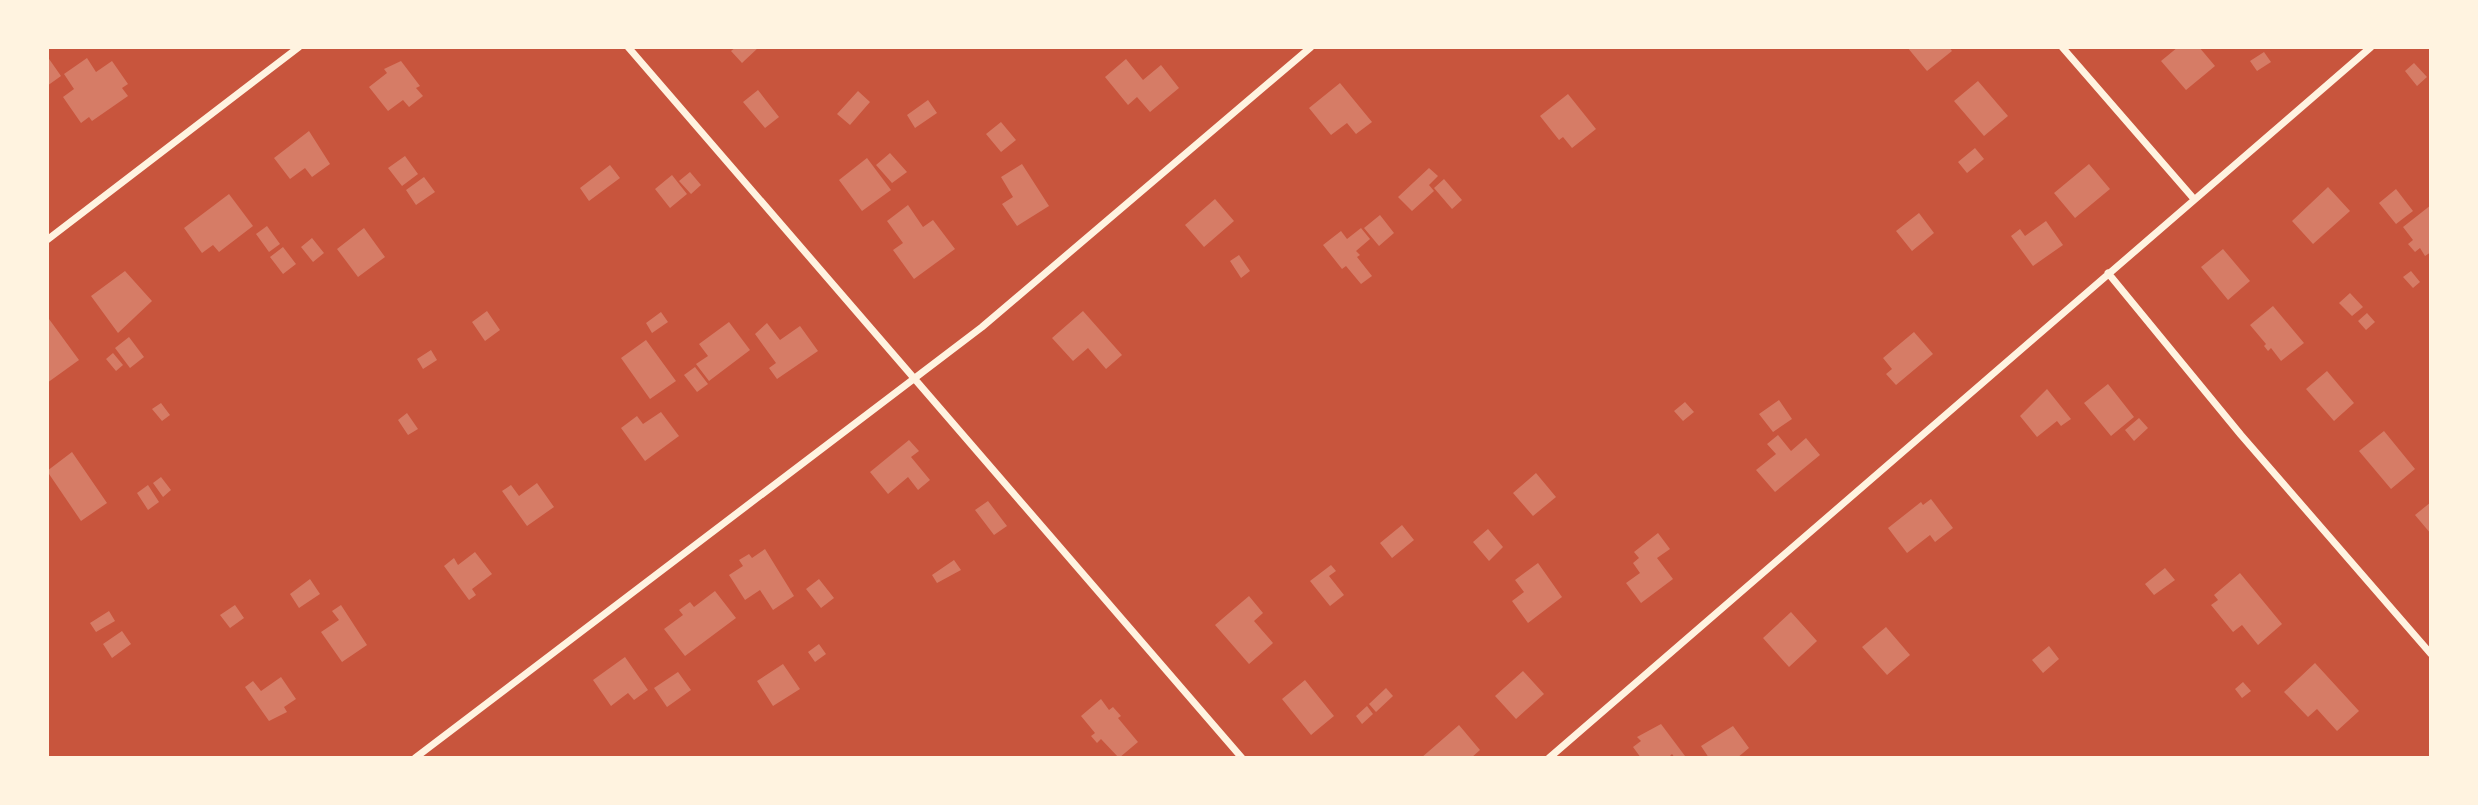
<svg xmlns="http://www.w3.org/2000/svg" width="2478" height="805" viewBox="0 0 2478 805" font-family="'Noto Sans',sans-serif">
<rect width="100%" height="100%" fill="#c8553d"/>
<path fill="#d67c66" d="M736,47H759L742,63L731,51Z
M1907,47H1949L1952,51L1927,71Z
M2178,47H2199L2215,66L2186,90L2161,61Z
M2264,52L2271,62L2257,71L2250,61Z
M47,56L61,76L47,86Z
M87,58L96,72L112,61L128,84L122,88L128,96L92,121L89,117L81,123L63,97L74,89L64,74Z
M1126,59L1143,80L1161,65L1179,88L1150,112L1137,97L1128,105L1105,77Z
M401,61L420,86L416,88L423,96L409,107L403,100L388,111L369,87L387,73L384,69Z
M2414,63L2427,77L2417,86L2405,71Z
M1978,81L2008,116L1984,136L1954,101Z
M1340,83L1372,122L1356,134L1347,123L1331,135L1309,108Z
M758,90L779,117L765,128L743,102Z
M858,91L870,102L850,125L837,114Z
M1568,94L1596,129L1572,148L1563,137L1559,140L1540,116Z
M928,100L937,113L915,128L907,115Z
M1001,122L1016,140L1001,152L986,134Z
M309,131L330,164L312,177L305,168L290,179L274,158Z
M1975,148L1984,159L1967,173L1958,162Z
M890,153L907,172L892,183L876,165Z
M405,156L418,174L402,186L388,168Z
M867,158L891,190L862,211L839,180Z
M1022,164L1049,206L1017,226L1002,204L1013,197L1001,177Z
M2089,164L2110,189L2075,218L2054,193Z
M610,165L620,178L589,201L580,188Z
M1429,168L1438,176L1429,185L1434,191L1412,211L1398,197Z
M690,172L701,185L691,194L679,181Z
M672,175L687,194L670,208L655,189Z
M424,177L435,192L416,205L406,190Z
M1444,179L1462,200L1452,209L1434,188Z
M2328,187L2350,211L2313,244L2292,221Z
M2396,189L2413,211L2396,224L2379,203Z
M229,194L253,226L219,252L213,245L202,253L184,228Z
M1215,199L1234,221L1204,247L1185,225Z
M908,205L923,227L933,220L955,249L914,279L893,250L903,243L887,221Z
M2431,205V252L2425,256L2420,248L2415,252L2408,244L2413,240L2403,227Z
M1919,213L1934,233L1912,251L1896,231Z
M1380,215L1394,233L1379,246L1364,228Z
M2046,221L2063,245L2033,266L2011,236L2020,229L2025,236Z
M267,226L280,244L269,252L256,234Z
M364,228L385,257L358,277L337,249Z
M1361,228L1370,239L1356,251L1360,255L1357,257L1372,276L1361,284L1346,266L1342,269L1323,245L1341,231L1347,239Z
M312,238L324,253L313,262L301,247Z
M283,247L296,264L283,274L270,257Z
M2223,249L2250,281L2228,300L2201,267Z
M1239,255L1250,271L1241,278L1230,261Z
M125,271L152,301L118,333L91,296Z
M2411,271L2420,282L2413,288L2403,277Z
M2350,293L2363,307L2352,316L2339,303Z
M2273,306L2304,343L2281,361L2271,348L2268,351L2264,346L2266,344L2250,325Z
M487,311L500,330L485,341L472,322Z
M1083,311L1122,355L1106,369L1088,348L1073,361L1052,338Z
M661,312L668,322L652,333L646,323Z
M2367,313L2375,322L2366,330L2358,321Z
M49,319L79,360L47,383V320Z
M729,322L750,350L709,381L696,364L708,356L699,344Z
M767,323L780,340L800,326L818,351L777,379L769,368L776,363L755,334Z
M1914,332L1933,354L1896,385L1886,374L1892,369L1883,358Z
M129,337L144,357L130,368L115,348Z
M646,340L676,381L650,399L621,358Z
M431,350L437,360L423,369L417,359Z
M113,353L123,365L116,371L106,359Z
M695,367L708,384L697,392L684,375Z
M2327,371L2354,403L2334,421L2306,389Z
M2108,384L2134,417L2111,436L2084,403Z
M2047,389L2071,419L2061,426L2057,421L2037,437L2020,416Z
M1779,400L1792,419L1773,432L1759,414Z
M1685,402L1694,412L1683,421L1674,411Z
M161,403L170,415L162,421L152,409Z
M661,412L679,436L645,461L621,428L637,416L643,424Z
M407,413L418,429L408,435L398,420Z
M2139,418L2148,428L2134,441L2125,430Z
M2384,431L2415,469L2391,489L2359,451Z
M1778,435L1791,451L1806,438L1820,455L1775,492L1756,470L1776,454L1767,444Z
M909,440L919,451L911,457L930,480L918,490L908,477L888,494L870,472Z
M72,452L107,503L81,521L47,471Z
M1536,473L1556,497L1533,516L1513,493Z
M161,477L171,490L163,497L153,483Z
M537,483L554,507L527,526L502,491L511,485L519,496Z
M148,485L159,502L148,510L137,493Z
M1931,499L1953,528L1935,542L1930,535L1907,553L1888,528L1921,502L1923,505Z
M988,501L1007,526L994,535L975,510Z
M2431,502V534L2415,515Z
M1402,525L1414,540L1392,558L1380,543Z
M1488,529L1503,547L1489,561L1473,542Z
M1658,533L1670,549L1657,558L1673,579L1641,603L1626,583L1640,573L1633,563L1639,558L1634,552Z
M765,549L794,596L773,610L760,590L745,600L729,575L743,566L739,560L749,554L752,558Z
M475,552L492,574L472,589L476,595L469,600L444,566L454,558L458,565Z
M954,560L961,570L937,583L932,575Z
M1538,563L1562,597L1528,623L1512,601L1524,592L1515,580Z
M1331,565L1336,571L1329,576L1344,595L1330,606L1310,581Z
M2165,568L2175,580L2154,595L2145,584Z
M2240,573L2282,624L2258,645L2242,625L2233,632L2211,605L2218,600L2214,595Z
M310,579L320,594L299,608L290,594Z
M819,579L834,598L821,608L806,589Z
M715,591L736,618L685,656L664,629L683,615L679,610L690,602L694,607Z
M1249,596L1263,613L1254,621L1273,643L1249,664L1215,625Z
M235,605L244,618L230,628L220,615Z
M341,605L367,645L342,662L321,632L339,620L332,611Z
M109,611L115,621L96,632L90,623Z
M1791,612L1817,641L1789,667L1763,638Z
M1886,627L1910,655L1887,675L1862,647Z
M122,631L131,644L112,658L103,644Z
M819,644L826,654L815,662L808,652Z
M2049,646L2059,659L2043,673L2032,660Z
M625,657L648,690L634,700L628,693L611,706L593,680Z
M2315,663L2359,711L2337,731L2317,709L2308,717L2284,692Z
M783,664L800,689L773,706L757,681Z
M1523,671L1544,694L1516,719L1495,696Z
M678,672L691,690L667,707L654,688Z
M281,677L296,699L284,707L287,712L269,721L245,687L253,681L261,691Z
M1305,680L1334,716L1311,735L1282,699Z
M2243,682L2251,691L2242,698L2235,689Z
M1386,688L1393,696L1376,712L1369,704Z
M1101,699L1109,710L1113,707L1121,716L1118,718L1138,742L1119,758L1101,739L1097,743L1091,736L1095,733L1081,716Z
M1367,706L1373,714L1362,724L1356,716Z
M1661,724L1685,756L1684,758H1675L1672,754L1668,758H1641L1633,747L1641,741L1637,737Z
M1459,725L1480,750L1471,758H1421Z
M1733,726L1749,748L1737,758H1709L1701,746Z"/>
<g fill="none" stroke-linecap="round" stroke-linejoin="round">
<path stroke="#fff3e0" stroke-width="7" d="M628,47L1242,758
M2062,47L2194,199
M47,240L299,47
M2108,273L2241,435L2431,654
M415,758L982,327L1311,47
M1549,758L2371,47"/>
</g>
<rect width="2478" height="805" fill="none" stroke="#fff3e0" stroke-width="98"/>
</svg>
